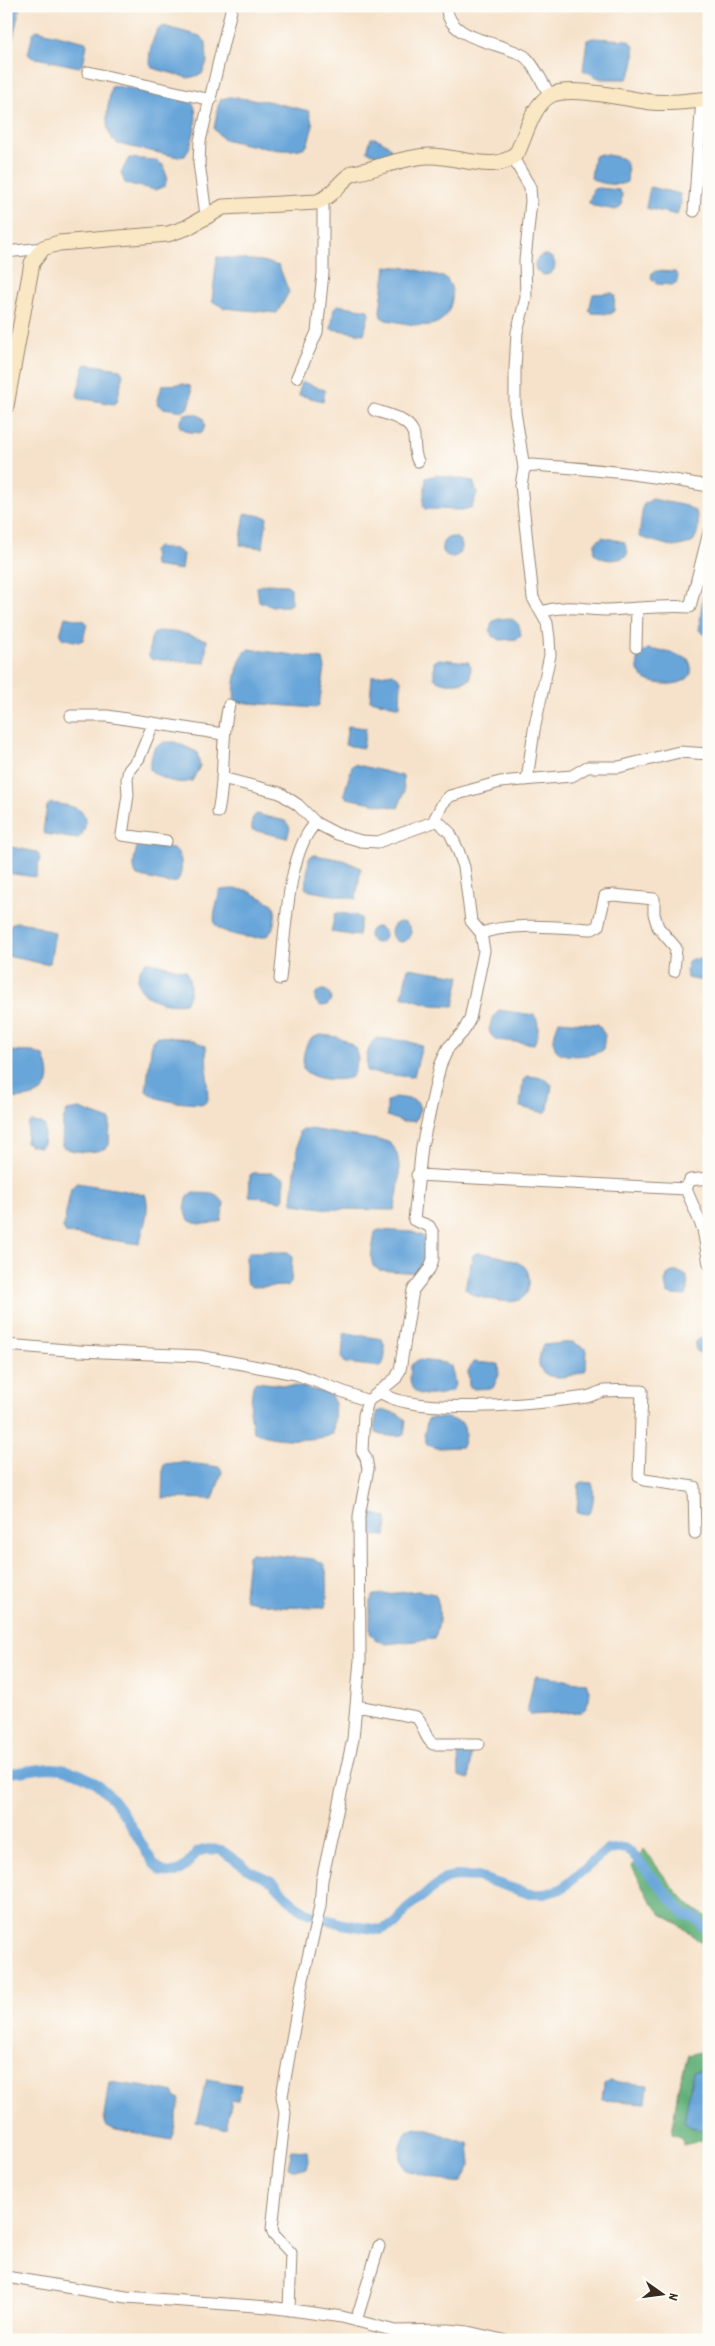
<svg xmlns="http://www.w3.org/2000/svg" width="715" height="2346" viewBox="0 0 715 2346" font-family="Dekko,sans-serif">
<rect width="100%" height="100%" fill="#fdfcf7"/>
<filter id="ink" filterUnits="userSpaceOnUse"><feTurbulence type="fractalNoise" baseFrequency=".02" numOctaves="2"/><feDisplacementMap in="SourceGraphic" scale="10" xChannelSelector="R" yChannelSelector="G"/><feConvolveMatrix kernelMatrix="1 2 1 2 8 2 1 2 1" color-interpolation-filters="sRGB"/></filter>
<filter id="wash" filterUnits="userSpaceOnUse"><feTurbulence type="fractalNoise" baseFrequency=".0096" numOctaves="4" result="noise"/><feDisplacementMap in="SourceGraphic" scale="20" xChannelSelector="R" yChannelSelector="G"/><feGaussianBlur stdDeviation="1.12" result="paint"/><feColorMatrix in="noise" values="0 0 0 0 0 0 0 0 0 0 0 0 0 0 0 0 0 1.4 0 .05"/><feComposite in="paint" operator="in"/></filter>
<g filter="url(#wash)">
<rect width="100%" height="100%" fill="#f6e2ca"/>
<path fill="#62b079" stroke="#4e6d4c" d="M644,1849C660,1870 685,1908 709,1918V1949L677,1923L661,1914L647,1895L632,1866Z
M699,2052L709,2054V2072L698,2071L690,2127L709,2130V2139L683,2145L682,2138L672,2134L678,2088L688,2055Z"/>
<path fill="#67a5d9" stroke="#51687c" d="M6,6H20L11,48L8,53Z
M163,26L200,36L206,42L207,62L202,74L189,78L152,68C146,57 152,42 157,30Z
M37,30L86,42L87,45L83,64L79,67L31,57L28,54L33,33Z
M593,38L627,40L633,44C636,55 634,70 627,79H601L583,70L587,40Z
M115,86L158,93L193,103C200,117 193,143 185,156L178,157L118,144C100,131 109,105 111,87Z
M230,97L267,101L309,111L313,126L307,146C290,157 243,143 223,139L214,129L218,106L221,99Z
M371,138C377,137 386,143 391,148L388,156L382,158L367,151Z
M601,154C624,158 630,156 627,182C618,187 599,184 591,178L594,156Z
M129,158L155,160L163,165L167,177L165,186L155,190L125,183L121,173Z
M650,187L680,194L681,202L677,215L646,208Z
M599,188L619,190L622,194L621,206L616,210L593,206L589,203L593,189Z
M535 265a10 10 0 1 1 20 0a10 10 0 1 1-20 0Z
M217,257L263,261L279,266L289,292L277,313L224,308L212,301Z
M386,266L410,268L446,278C453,287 454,296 450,307C440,336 410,323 386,320L381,317L380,311Z
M656,271L675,272L678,275L677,282L672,285L657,284L651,278L652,273Z
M612,293L615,295L614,311L611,314L592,313L589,310L593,294Z
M338,305L368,310L369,314L364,334L331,329L334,308Z
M87,364L120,369L123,374L117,402L114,404L79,398L77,395L84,366Z
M303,382L325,390L323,401L299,395L300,384Z
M184,384L190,386C193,394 192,406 184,411L163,408L157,404L162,385Z
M185,414H196L203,418L205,426L202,433L189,432L180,427V422Z
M436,475L473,481L477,493L472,507L463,510L425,509L423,505L426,478Z
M652,499L687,506L696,512C700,524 699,533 692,543L674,547L639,537L643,505Z
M245,513L267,517L263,548L240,545Z
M442 547a10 10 0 1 1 20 0a10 10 0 1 1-20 0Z
M602,537L624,542L628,552L626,556C616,562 602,561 594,553L595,543Z
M157,547L175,549L183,554L181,570L154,566L153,551Z
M266,584L287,585L291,588V604L288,606H270L259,601L257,587Z
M709,594V639L699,630L703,596Z
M65,617L85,621L87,624L83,640L78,642L62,638L60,635Z
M510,618C519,622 520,627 521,636L518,639L500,640L492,636L490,631L492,622L498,619Z
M157,631L178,632L207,640L205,663L151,659L149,656C150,647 149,636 157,631Z
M249,649L323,659L325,668L319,705L316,708L235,702C232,690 238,653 249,649Z
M648,649L672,653L688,659C706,690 648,689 640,674C636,668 638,662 638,655Z
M439,659L468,662L471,666L470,679C462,685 441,685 434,678V662Z
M393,673L401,680L400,707L370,700L372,676Z
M348,726L366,728L363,748L345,745Z
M164,742H175L197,752L200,766L192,781C177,785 163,780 150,770V763L154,748Z
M354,764L403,776L404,793L398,808L347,798L344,794L352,766Z
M51,803C64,805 90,806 85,826C84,832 82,835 77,839L45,834L43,831L47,806Z
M256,814L286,821L290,828L287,838L252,830V819Z
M143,842L166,846L177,851C183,859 183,873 177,882L168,883L137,876C131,868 135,853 138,844Z
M6,846L37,852L40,858L36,877L6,873Z
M315,855L343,860L361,868L356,899L310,891L305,888L309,859L311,856Z
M231,889L247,890L273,904C276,910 276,916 274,923C273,928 271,934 266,936C257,941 219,934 215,924C212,916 218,902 219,893L221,890Z
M338,913L355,915L361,918L358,936L331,932L335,914Z
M391 932a10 10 0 1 1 20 0a10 10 0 1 1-20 0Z
M16,922L31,924L55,933L50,963L45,964L7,956L6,942L11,924Z
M369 935a8 8 0 1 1 16 0a8 8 0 1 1-16 0Z
M691,959H709V982L687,978C686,971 685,964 691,959Z
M145,962H151L186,971C191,980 192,994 185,1003C160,1007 122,993 145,962Z
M408,968L460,976L454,1006L432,1005L402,996Z
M315 998a8 8 0 1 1 16 0a8 8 0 1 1-16 0Z
M499,1010L534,1015C541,1022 538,1036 534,1044L496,1040L491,1035L489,1030L492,1019Z
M559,1021L598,1024L605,1035L603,1050C595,1056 560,1060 555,1048C552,1040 556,1029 559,1021Z
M321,1035L338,1037L355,1047L358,1059L352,1077C339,1082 312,1080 303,1069C303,1053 304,1038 321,1035Z
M157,1036L189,1039L206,1046L208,1100L204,1104C187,1103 158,1103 146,1091L152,1041Z
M377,1038L407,1041L422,1046L414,1076L411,1077L367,1072C365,1062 367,1044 377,1038Z
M6,1051L33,1052L44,1056C59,1092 37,1100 6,1098Z
M528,1076L544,1078L552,1085L548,1109L545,1113L520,1107L523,1080Z
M394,1097L411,1099L418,1103L420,1109L415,1121L403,1122L387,1116V1102Z
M80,1109L110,1120L109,1145C101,1155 71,1153 62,1146L63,1120L67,1111Z
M30,1122L42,1123L45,1126L43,1144L40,1147L29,1145L26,1142L28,1124Z
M309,1129L385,1141C406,1146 399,1194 394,1210L329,1209L294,1204L292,1201L299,1132L303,1129Z
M253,1173H271L284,1178V1198L282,1201L249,1196L250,1175Z
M77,1183L145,1194C151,1208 143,1230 139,1244L66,1233L63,1228L71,1188Z
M193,1193C205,1194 217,1191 224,1203L221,1221C215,1224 211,1223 204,1224C185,1224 182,1214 188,1196Z
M379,1230L412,1232L423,1236C431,1248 428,1264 417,1273L379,1270L373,1266L371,1257L375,1232Z
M249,1252H288L292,1256L291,1283L288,1286L252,1287L246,1282V1257Z
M477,1253C487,1252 518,1260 525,1267C529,1272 530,1280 529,1285C526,1307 506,1302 489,1299C480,1297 471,1296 465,1288L473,1255Z
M672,1272H679L687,1276L688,1290L686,1296L672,1295L667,1293L665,1283L667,1275Z
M348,1333L382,1339C386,1347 387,1361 380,1367L345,1363L342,1357L344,1334Z
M695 1346a8 8 0 1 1 16 0a8 8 0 1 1-16 0Z
M573,1342L587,1350L586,1370C573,1378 537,1384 539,1360C540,1355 540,1350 543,1345Z
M418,1360L446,1363L451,1366L455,1384L453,1390C444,1395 419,1399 413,1389C408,1382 411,1372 411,1365Z
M473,1362L498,1364L499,1375L493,1388L474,1389L469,1386L468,1371Z
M256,1382L302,1387L330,1394L335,1403L333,1434C316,1442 269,1441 253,1431L250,1410L253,1385Z
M385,1410L398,1414L406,1420L404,1435L385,1436L376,1433L374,1429L377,1412Z
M428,1418H447L461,1422C467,1429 465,1439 462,1447L437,1448L427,1445L424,1435Z
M181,1462L220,1467L222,1472L213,1499L162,1498L163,1467L165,1464Z
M582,1482L592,1483C595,1491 594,1508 588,1514L578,1513L577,1511L579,1484Z
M371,1513L387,1518L386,1536L366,1535L367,1515Z
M251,1553L313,1559C317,1561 322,1561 324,1565C329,1575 328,1597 325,1607L320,1608L281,1607L246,1600L244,1595L248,1556Z
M419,1591L435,1594C442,1606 440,1627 434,1639L386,1644L375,1639L370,1633V1601L374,1595Z
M536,1676L586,1683L590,1692L589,1699L586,1708L581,1712L530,1715L527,1712L534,1678Z
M461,1752H471L469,1779L459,1776L458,1753Z
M698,2071L709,2072V2130L690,2127L684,2121L693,2072Z
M207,2079L241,2085L239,2100H232L226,2128L223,2129L196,2122Z
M609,2081L648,2085L646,2103L602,2100L604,2084Z
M109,2082L146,2087L174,2093L175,2097L180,2099L172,2140L116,2130L106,2126L104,2116Z
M416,2127L435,2132L469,2144L471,2164L461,2182L453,2183L406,2170C397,2155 400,2146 407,2131Z
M292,2150L307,2151L308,2161L306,2169H292L288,2167Z"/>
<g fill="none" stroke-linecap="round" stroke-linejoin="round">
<path stroke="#67a5d9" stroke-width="10" d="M6,1773C22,1773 37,1768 52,1768C110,1771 126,1822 154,1864L163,1872L176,1873L187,1865L197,1852L208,1849L221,1850L249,1870L273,1882L295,1905L308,1913L342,1924L380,1930L396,1924L407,1908L446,1878L455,1876L478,1877L530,1894H544L561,1889L607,1850L624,1848L631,1852L684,1914L696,1918L709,1934"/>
</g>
</g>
<g filter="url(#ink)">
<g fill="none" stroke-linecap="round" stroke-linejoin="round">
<g stroke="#988674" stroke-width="13">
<path id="minor" d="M447,6C445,40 502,42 524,56C533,62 544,86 550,95
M88,72L211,100
M513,158L530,187L531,201L525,260L526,298L517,332L515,369V411L524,468
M694,211L702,99
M206,215L199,163L200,141L232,6
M6,252L43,248
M297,377L317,332L323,273V200
M374,410C388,415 414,420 414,438C415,446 414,454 418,461
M542,612C562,604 587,610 608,610C636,609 663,605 690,607L709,532
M636,647L637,608
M71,716H107L223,734
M153,724L139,758L129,770L127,779L128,795L122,835L166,841
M222,778L280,793L298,805L316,823L337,834L361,841L378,842L436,821
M527,780L534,730L550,655L549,638L547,623L533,598L521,485L524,468L531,465C591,468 650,475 709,486
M218,812C226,776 220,740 229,705
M481,933C517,922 555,927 592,929L598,926L605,896L614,895L654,899V914L658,927L676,948L674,971
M280,979C285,939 287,850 316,823
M417,1175L686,1189
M709,1178L690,1180L686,1189L703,1229L709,1264
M6,1345L79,1351L199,1356L296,1374L368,1401
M379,1391C411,1418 543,1403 586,1397C592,1396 598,1392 604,1391C616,1390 630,1391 642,1391L639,1476L644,1480L694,1487L695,1533
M357,1706L416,1717C425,1725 423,1737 433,1744H479
M6,2277L126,2297L269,2307L342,2317L395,2331L448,2330L468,2332L503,2340
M289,2310L291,2253L274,2235L272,2229L285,2113L282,2096L301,1988L320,1906L322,1880L353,1739L360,1660L359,1516L368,1469L366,1458L362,1451L364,1415L368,1401L396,1378L400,1370L413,1290L430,1268L433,1259V1233L429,1226L414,1220L422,1146L440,1066L448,1048L463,1032L470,1019L484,951L481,933L471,921L464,867L458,850L450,833L435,818L443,803L450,796L500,782L572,776L587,767H619L679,752L709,754
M356,2321L379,2246"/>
</g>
<g stroke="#988674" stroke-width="17">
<path id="secondary" d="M6,406L32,263L43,248L59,243L168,234L186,228L223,207L317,202C333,197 339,181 353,173C378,169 402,157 428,156C456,154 499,177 518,151C526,134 533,104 551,95C571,85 628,99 651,102C670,104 690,101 709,99"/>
</g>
<use href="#minor" stroke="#fff" stroke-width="11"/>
<use href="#secondary" stroke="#fae7c3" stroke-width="15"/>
</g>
</g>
<rect width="715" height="2346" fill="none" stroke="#fdfcf7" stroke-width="25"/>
<g transform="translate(662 2294) rotate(104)" stroke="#fdfcf7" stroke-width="4" paint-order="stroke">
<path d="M0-4L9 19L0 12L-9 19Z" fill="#3b2a1e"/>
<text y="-8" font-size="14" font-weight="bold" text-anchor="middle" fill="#3b2a1e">N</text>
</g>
</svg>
